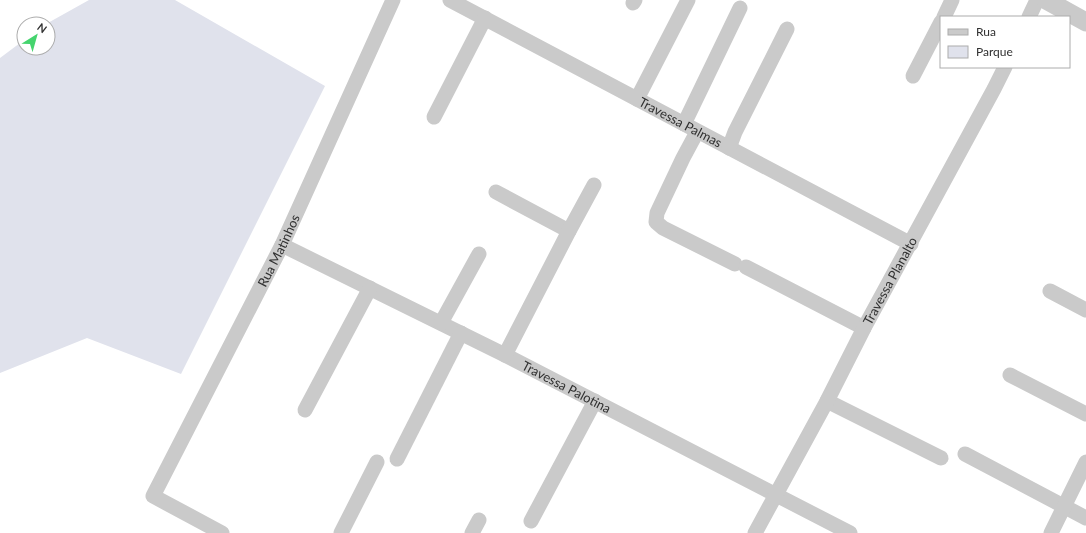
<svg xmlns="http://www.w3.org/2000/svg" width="1086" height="533" viewBox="0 0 1086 533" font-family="Lato,sans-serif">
<rect width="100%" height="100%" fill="#fff"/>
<path fill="#e0e2ec" d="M89,0H175L325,86L181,374L87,338L0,373V58L24,40V48H48V24H46Z"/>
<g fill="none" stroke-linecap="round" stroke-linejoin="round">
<g stroke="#cacaca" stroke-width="15">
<path id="s1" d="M450,0L911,244"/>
<path d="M633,3L635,0"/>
<path d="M944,17L952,0"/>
<path d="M1029,17L1037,0"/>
<path d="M913,76L941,22"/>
<path d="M637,99L688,0"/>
<path d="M434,117L485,18"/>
<path d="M684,124L740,8"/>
<path d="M697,132L683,158L657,213L656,222L663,228L735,264"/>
<path d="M729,148L735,132L787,29"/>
<path d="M496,192L569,231"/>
<path id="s2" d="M282,245L505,355L850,533"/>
<path d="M746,267L864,328"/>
<path d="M1050,291L1086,310"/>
<path d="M441,323L479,254"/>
<path d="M505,355L569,231L594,185"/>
<path d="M1010,375L1086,414"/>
<path d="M827,401L941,458"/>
<path d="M305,410L370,288"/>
<path d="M965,454L1086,518"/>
<path d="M397,459L461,333"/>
<path d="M531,521L595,401"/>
<path id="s3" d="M222,533L153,496L282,245L393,0"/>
<path d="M341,533L377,462"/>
<path d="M472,533L479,520"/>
<path id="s4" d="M755,533L827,401L864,328L994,89L1005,67"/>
<path d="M1051,533L1086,462"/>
</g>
<path stroke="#cacaca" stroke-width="19" d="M1046,0L1086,22"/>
</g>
<g text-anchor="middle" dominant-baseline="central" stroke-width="4" stroke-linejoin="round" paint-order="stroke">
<g font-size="13" fill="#303030" stroke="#fff">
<text stroke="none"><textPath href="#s1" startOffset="261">Travessa Palmas</textPath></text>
<text stroke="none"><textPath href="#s3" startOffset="354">Rua Matinhos</textPath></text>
<text stroke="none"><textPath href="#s4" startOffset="286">Travessa Planalto</textPath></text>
<text stroke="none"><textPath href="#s2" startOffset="318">Travessa Palotina</textPath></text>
</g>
</g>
<rect x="940" y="16" width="130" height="52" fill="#ffffff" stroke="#acacac"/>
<rect x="948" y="29" width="20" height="6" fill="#cacaca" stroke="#acacac"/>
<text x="976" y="36" font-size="12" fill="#303030">Rua</text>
<rect x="948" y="46" width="20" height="12" fill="#e0e2ec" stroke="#acacac"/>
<text x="976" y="56" font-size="12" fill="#303030">Parque</text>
<g transform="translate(36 36) rotate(37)"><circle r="19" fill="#ffffff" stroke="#acacac"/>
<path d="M0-3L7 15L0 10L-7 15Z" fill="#45d46e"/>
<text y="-6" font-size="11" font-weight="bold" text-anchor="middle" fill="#303030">N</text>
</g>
</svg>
